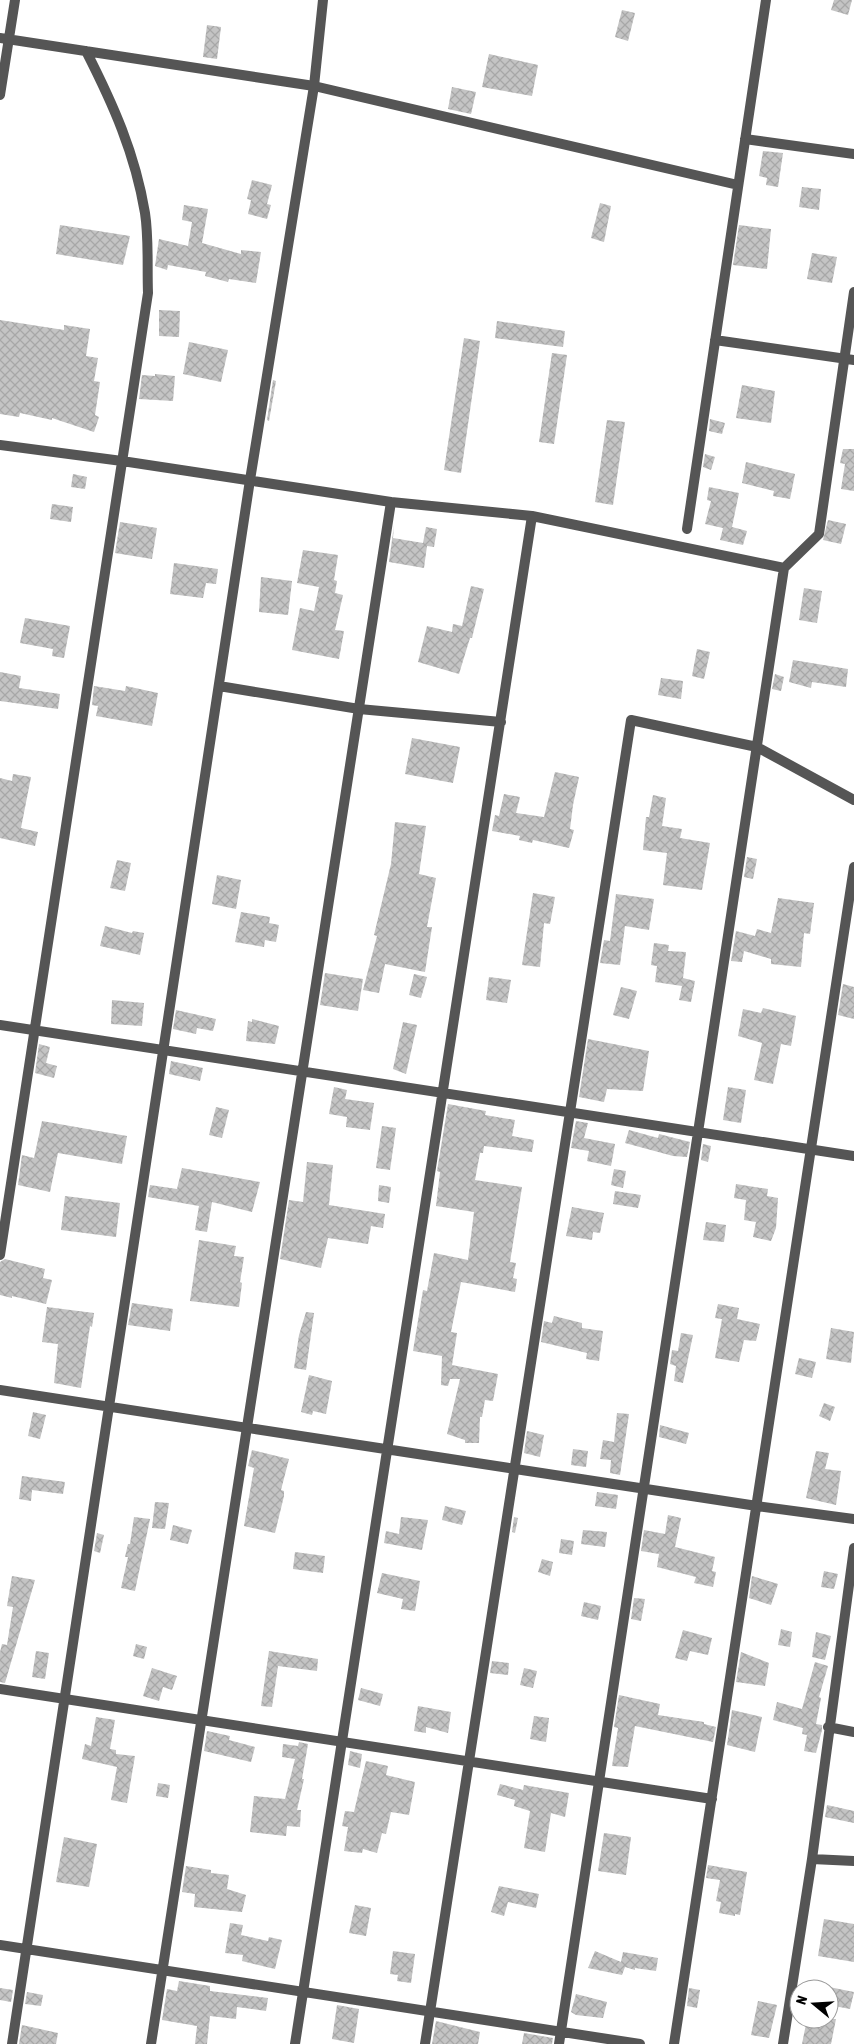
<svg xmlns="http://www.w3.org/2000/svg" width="854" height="2044" viewBox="0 0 854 2044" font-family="'Asap Condensed',sans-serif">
<defs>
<pattern id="building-cross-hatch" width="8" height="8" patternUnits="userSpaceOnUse" patternTransform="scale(1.25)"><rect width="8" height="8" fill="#c4c4c4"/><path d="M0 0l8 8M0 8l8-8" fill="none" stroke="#a7a7a7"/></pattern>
</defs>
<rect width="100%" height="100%" fill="#fff"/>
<path fill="url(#building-cross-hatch)" d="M834,0H852L848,15L831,10Z
M622,10L635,13L628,41L615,37Z
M207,25L221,27L217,59L203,57Z
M489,54L538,65L532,96L482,87Z
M452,87L476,92L471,114L448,109Z
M763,151L783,153L778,187L766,185L767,178L759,176Z
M252,180L272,185L267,204L271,205L267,219L248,214L251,200L247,199Z
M802,187L821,189L819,210L799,207Z
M600,203L611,206L604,242L591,238Z
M184,205L208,209L202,243L241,254V250L261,252L256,283L229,279L228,282L205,276L206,272L168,265L167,270L155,266L159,239L188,246L192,222L182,220Z
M60,225L130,236L123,265L56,254Z
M739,225L771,229L767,269L733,265Z
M812,253L837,257L832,283L807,279Z
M159,310L180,311L179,337L159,336Z
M0,320L64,330V325L90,329L86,356L98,358L94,381L100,382L95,415L99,417L94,432L52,418V420L20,413L19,417L0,414Z
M497,321L565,331L563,347L495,338Z
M464,338L480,341L461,473L444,470Z
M189,342L228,350L221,382L183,374Z
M552,353L567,355L554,444L539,442Z
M155,374L175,376L173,401L139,399L142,375L155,376Z
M273,380L276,381L269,421L267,420Z
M742,385L775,391L771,423L736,418Z
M710,419L725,423L722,434L709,431Z
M607,420L625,422L613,505L595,502Z
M843,449H854V491L841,489L845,464L840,463Z
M705,454L715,457L711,470L703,467Z
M746,462L795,474L790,499L773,496L774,491L742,483Z
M73,474L87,477L85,489L71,487Z
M709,487L739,493L732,527L747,531L743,545L720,540L723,528L705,524L711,501L707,500Z
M52,504L73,507L71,522L50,519Z
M828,520L846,524L841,544L823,540Z
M120,522L157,528L152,559L115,553Z
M394,525L393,538L423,543L426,527L437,529L434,547L427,546L424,568L389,562Z
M303,550L338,555L334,580L337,581L335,593L343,595L335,630L344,631L339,659L292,650L300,608L314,611L319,587L297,583Z
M174,563L218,569L216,584L206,583L203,598L170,594Z
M261,577L292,581L288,615L259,612Z
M471,586L484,589L472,638H470L459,674L418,662L427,626L452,632L453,624L462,626Z
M804,588L822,591L817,623L799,620Z
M25,618L70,626L64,658L52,656L53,649L20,643Z
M697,649L710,652L704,679L692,676Z
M793,660L848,669L846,687L812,682L811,688L789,682Z
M0,672L21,676L19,688L60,694L58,709L0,701Z
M775,674L784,677L781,691L772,689Z
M661,678L683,681L681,699L658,695Z
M94,686L125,691L126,686L158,693L152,726L96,716L98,706L92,705Z
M412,738L460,747L453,783L405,774Z
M555,772L579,777L573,805L570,829L574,830L569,848L533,840L532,843L519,840L520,836L492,831L495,815L499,816L504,794L520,797L516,813L544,817Z
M13,774L31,777L21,828L38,832L35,846L0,838V778L12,781Z
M653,795L666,798L662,826L682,829L680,838L710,843L702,890L663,885L667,853L643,850L646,817H649Z
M395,822L426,826L419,874L436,878L427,927H432L425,972L385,964L379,993L363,990L377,936L374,935L391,864Z
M747,857L757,859L753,879L744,877Z
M117,860L131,863L125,891L110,888Z
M217,875L241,880L236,909L212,904Z
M533,893L555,897L550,924L544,923L540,967L522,965Z
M616,894L654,899L649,930L625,926L620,965L600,963L604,940L610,941Z
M778,898L814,903L810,934L804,933L801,967L771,964V959L744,951L742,962L731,961L736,931L755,936L757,929L771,933Z
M241,912L270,917L269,923L279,925L276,942L265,940L264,947L235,942Z
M105,926L132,933L133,931L144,933L140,955L100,946Z
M654,943L669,945L668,951L686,952L683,978L695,981L691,1002L679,1000L682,986L655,982L657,966L651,965Z
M325,973L363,979L358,1011L320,1005Z
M414,974L427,977L421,998L409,995Z
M489,977L511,980L507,1003L486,1000Z
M843,984L854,987V1019L838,1015Z
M621,987L637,991L629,1019L613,1015Z
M112,1000L144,1003L142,1026L111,1024Z
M763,1008L796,1016L791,1046L781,1044L773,1084L754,1080L762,1043L738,1036L743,1009L761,1013Z
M176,1010L216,1019L213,1031L197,1028L196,1034L173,1029Z
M252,1019L279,1026L275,1044L246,1041L248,1021L252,1022Z
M403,1022L417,1025L406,1074L393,1069Z
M588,1039L649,1051L643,1091L607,1089L604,1102L579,1097Z
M39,1044L50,1047L46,1063L57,1066L54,1078L35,1073Z
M171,1061L203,1068L200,1081L169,1074Z
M334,1087L347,1090L345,1099L374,1103L370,1130L346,1127L347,1117L329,1114Z
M728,1087L746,1090L741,1123L723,1120Z
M448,1104L486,1111L485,1115L515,1120L512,1136L534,1140L532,1152L484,1146L483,1153H480L475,1180L522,1187L510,1262L516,1263L513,1278L517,1279L515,1292L461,1282L451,1332L457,1333L452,1365L498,1374L493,1401L485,1400L482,1417H480L479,1443H465V1440L447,1434L460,1379H450L448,1386L441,1385L442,1356L413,1351L423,1290L427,1291L434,1253L468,1260L474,1212L436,1206L440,1172L437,1171Z
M216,1107L229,1110L222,1138L209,1135Z
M42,1121L127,1136L122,1164L58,1153L50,1192L18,1185L22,1155L34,1158Z
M576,1121L588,1123L584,1138L615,1144L611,1166L587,1161L589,1151L571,1148Z
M382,1126L396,1128L390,1170L376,1168Z
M629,1130L658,1138L659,1134L690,1142L687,1157L673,1156L625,1143Z
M703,1144L711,1146L708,1162L701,1160Z
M307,1162L333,1165L329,1205L385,1214L383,1228L371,1226L368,1244L328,1238L321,1268L280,1259L289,1200L303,1202Z
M182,1168L260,1182L252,1212L212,1202L207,1232L195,1230L199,1206L148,1197L150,1185L177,1189Z
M614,1169L626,1171L623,1188L611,1185Z
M736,1184L768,1189L767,1196L778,1198L776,1228L771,1241L753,1237L756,1222L744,1220L746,1200L734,1198Z
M379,1185L391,1187L389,1203L378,1201Z
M615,1191L641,1195L638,1208L613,1204Z
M65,1196L120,1203L116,1237L61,1230Z
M572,1207L604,1213L600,1233L593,1232L592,1240L566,1236Z
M706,1222L726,1225L724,1242L703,1240Z
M199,1240L236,1246L234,1256L244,1257L240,1282L242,1283L239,1307L190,1301Z
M5,1259L45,1269L43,1278L52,1280L46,1304L12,1296V1298L0,1295V1262Z
M132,1303L173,1309L170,1331L128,1325Z
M718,1304L739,1308L737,1319L760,1324L756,1341L744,1340L739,1362L715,1358L722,1319L715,1318Z
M47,1307L94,1313L92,1327L90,1326L81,1388L54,1383L58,1344L42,1342Z
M306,1312L314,1313L306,1370L294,1368L299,1335Z
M554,1316L582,1323V1328L603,1331L599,1361L586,1359L587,1353L541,1342L544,1321L552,1323Z
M831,1328L854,1332L851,1363L826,1359Z
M681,1333L693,1335L683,1383L674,1381L676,1366L670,1364L672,1350L678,1351Z
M799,1358L816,1362L812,1378L795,1374Z
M309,1375L332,1381L326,1414L313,1411L312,1415L301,1412Z
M824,1403L835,1407L830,1421L819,1416Z
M33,1412L46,1415L40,1439L28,1436Z
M617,1413L629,1414L620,1475L610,1473L611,1460L600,1459L603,1440L614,1442Z
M660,1425L689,1433L686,1444L659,1437Z
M527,1431L544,1435L540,1457L524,1453Z
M573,1449L588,1451L586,1467L571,1465Z
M252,1450L289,1459L281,1490L284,1491V1496L275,1533L244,1526L254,1468L248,1466Z
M816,1451L829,1453L825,1469L841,1471L836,1505L806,1498Z
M22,1476L65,1482L63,1494L32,1490L31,1501L19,1499Z
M597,1492L618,1495L616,1509L595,1506Z
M155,1502L169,1503L165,1529L152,1528Z
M445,1506L466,1511L462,1525L442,1520Z
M668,1515L681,1518L675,1547L715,1557L712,1571L716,1572L713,1587L694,1583L696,1577L657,1567L659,1554L641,1551L644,1530L665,1534Z
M134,1517L150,1519L135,1591L121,1588L128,1557H125L128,1544H130Z
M401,1517L428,1520L422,1550L384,1543L386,1531L399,1534Z
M514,1517L518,1518L515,1533L512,1532Z
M173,1525L192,1530L188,1544L170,1540Z
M583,1530L607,1532L605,1547L581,1544Z
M97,1533L104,1535L100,1553L94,1551Z
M561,1539L574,1541L572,1555L559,1553Z
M295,1552L325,1556L323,1573L293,1569Z
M542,1559L553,1562L550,1576L538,1572Z
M824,1571L838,1574L834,1589L821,1587Z
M382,1573L420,1581L415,1611L401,1609L403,1599L377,1593Z
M12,1576L35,1580L5,1683L0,1682V1652L2,1644L7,1645L13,1607L7,1606Z
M752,1576L778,1584L771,1605L749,1598Z
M634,1598L645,1599L641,1621L631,1619Z
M584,1602L601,1606L598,1620L581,1616Z
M781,1629L792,1632L790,1647L778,1645Z
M683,1630L712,1638L708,1655L690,1651L687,1661L675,1658Z
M816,1632L831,1636L825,1660L812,1657Z
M136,1644L147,1647L144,1659L133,1656Z
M36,1651L49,1653L45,1679L32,1677Z
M269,1651L318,1659L317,1671L278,1666L272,1707L261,1706Z
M741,1652L769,1663L765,1686L736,1682Z
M492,1661L509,1663L508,1675L490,1673Z
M815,1662L828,1666L819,1697L821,1698L816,1724L822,1725V1730L816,1753L804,1751L807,1735L802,1734L803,1728L773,1720L777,1702L802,1709Z
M152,1668L177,1676L172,1690L163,1687L159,1701L143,1696Z
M524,1668L537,1671L533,1688L520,1685Z
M361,1688L383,1694L380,1706L358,1700Z
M619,1695L660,1704L658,1715L704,1722V1724L716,1727L713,1742L635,1726L628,1767L612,1766L618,1728L614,1727Z
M418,1706L451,1712L448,1733L426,1727V1733L414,1731Z
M732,1710L762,1717L755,1752L727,1745Z
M534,1716L549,1718L546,1742L530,1739Z
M96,1717L115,1720L110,1749L116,1750V1754L135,1756L127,1803L111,1800L117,1767L82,1759L85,1744L91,1746Z
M207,1731L230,1736L229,1740L255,1747L251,1762L204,1751Z
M299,1742L308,1744L302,1779H304L297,1810H301L300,1827L287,1826L286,1836L250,1832L254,1796L285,1799L295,1759L282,1757L283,1744L298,1746Z
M350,1751L362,1754L360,1768L348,1765Z
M366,1761L388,1766L386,1775L415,1782L409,1815L391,1812L386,1834L382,1833L377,1853L363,1849L362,1853L344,1851L348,1827L342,1826L345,1811L354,1812Z
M158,1783L170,1785L168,1798L156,1796Z
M500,1784L523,1790L524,1785L569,1793L565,1817L551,1813L545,1852L524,1848L530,1811L514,1806L515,1800L497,1795Z
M827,1805L854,1811V1823L825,1817Z
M604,1833L631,1837L626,1875L598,1871Z
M64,1837L97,1844L89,1887L56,1882Z
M708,1865L747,1872L740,1915L735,1914V1916L719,1913L721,1902L716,1901L720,1880L706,1878Z
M186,1866L211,1870V1873L229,1875L227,1889L246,1895L242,1912L194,1907L195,1894L182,1892Z
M499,1886L539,1894L536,1908L508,1902L504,1916L491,1912Z
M355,1905L371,1908L366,1936L349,1933Z
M824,1919L854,1924V1962L818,1956Z
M230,1923L243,1925L241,1935L268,1941L269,1937L282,1940L275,1969L242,1961L243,1955L225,1953Z
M393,1951L415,1954L411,1983L397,1981L398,1975L390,1974Z
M595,1951L621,1962L623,1952L658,1958L656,1971L635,1968V1970L625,1967L622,1975L588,1968Z
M179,1981L210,1986V1991L268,1998L266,2011L237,2007L236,2019L210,2016L207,2044H195L197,2026L162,2020L167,1989L177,1991Z
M829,1987L854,1992L850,2009L829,2005Z
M0,1988L13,1990L11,2002L0,2000Z
M689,1988L700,1990L697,2008L687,2006Z
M27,1992L43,1995L41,2006L25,2004Z
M576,1994L607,2002L603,2018L576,2015L571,2012Z
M758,2001L777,2005L769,2038L751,2035Z
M337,2005L359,2009L354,2043L332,2039Z
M807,2019H836L831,2044H802Z
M436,2021L480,2032L478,2044H432Z
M22,2025L58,2033L56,2044H19Z
M524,2033L553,2038L552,2044H522Z"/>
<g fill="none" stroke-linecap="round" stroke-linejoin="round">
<path stroke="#555" stroke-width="10" d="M0,38L314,86L738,185
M0,95L15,0
M745,139L854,154
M715,340L854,360
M0,445L122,461L391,502L532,516L784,568
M687,529L766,0
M219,686L359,709L501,722
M0,1025L854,1156
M0,1255L148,293C147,267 149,239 145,213C135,153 113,104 86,51
M0,1390L757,1506L854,1519
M0,1689L712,1799
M828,1727L854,1732
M812,1859L854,1861
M0,1945L640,2044
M12,2044L250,480L314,86L323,0
M151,2044L391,502
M295,2044L532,516
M425,2044L631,720L757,747L854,800
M559,2044L784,568L819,534L854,292
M674,2044L854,867
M783,2044L812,1859L854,1548"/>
</g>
<g transform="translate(814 2004) rotate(288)"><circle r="24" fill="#ffffff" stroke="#999999"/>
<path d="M0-4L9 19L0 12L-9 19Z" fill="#000000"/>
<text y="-8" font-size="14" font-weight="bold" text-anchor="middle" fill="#000000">N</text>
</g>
</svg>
